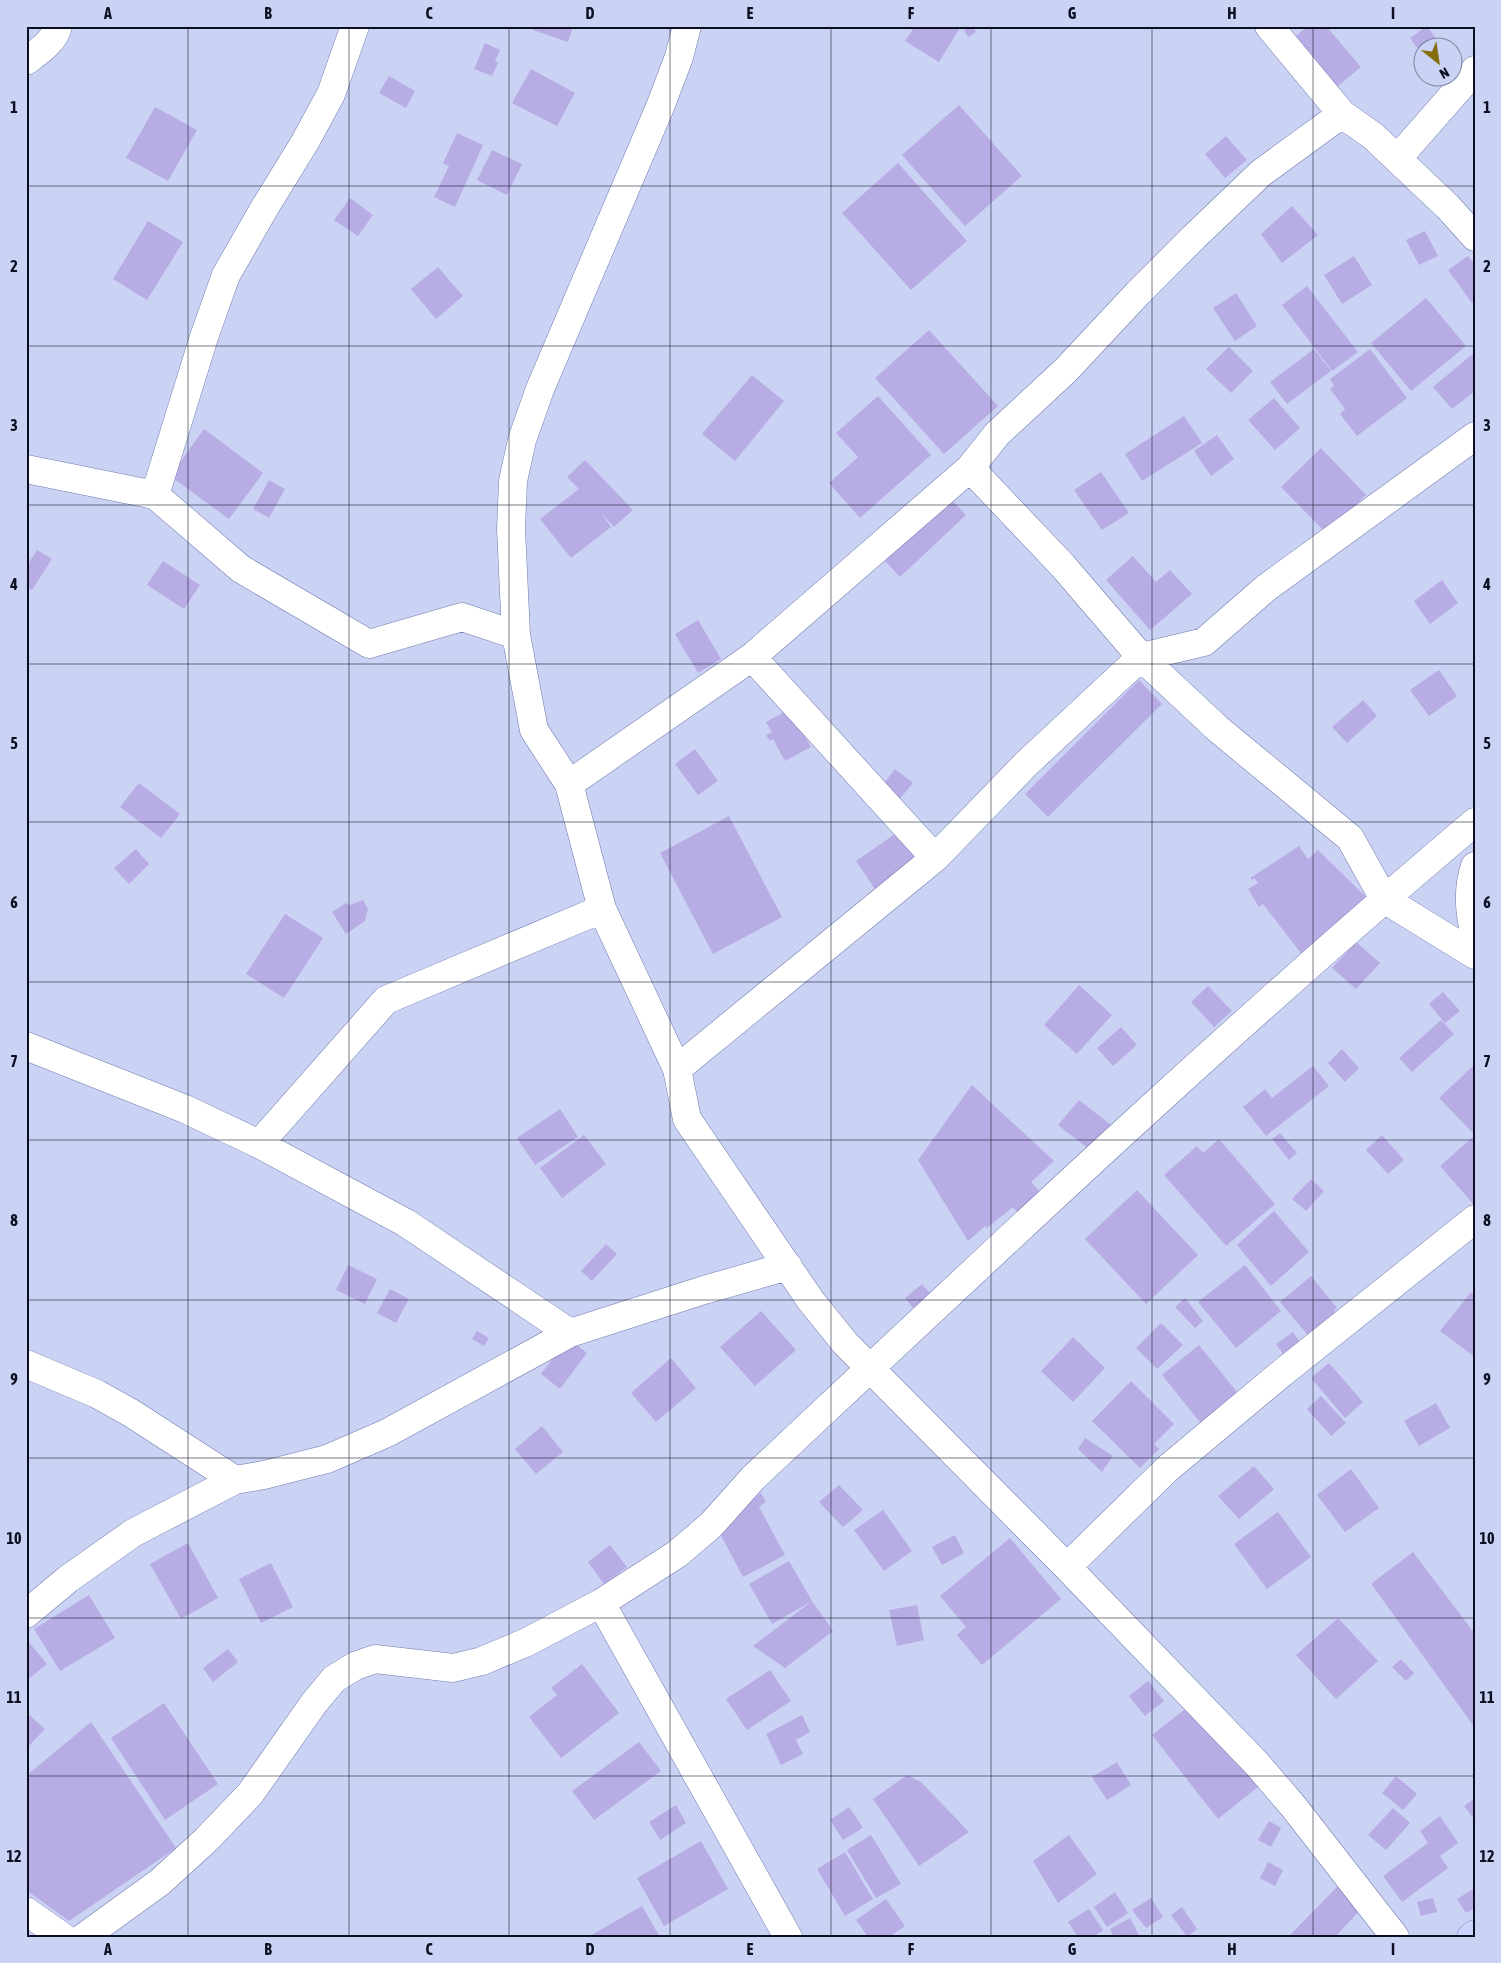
<svg xmlns="http://www.w3.org/2000/svg" width="1501" height="1963" viewBox="0 0 1501 1963" font-family="'Asap Condensed',sans-serif">
<rect width="100%" height="100%" fill="#cbd3f5"/>
<path fill="#b8ace4" d="M534,26H573L568,42L533,30Z
M915,26H961L939,62L905,41Z
M970,26H972L976,32L968,37L964,30Z
M1308,26H1326L1361,67L1333,90L1291,40Z
M1427,26L1443,48H1424V57L1410,38Z
M485,43L500,50L495,61L498,63L492,76L474,69Z
M531,69L575,93L557,126L512,103Z
M389,76L415,91L406,108L379,93Z
M959,105L1022,176L965,226L902,155Z
M155,107L197,130L168,181L126,158Z
M457,133L483,145L455,207L434,197L449,166L443,163Z
M1226,136L1247,160L1225,178L1205,154Z
M492,150L522,164L507,195L477,180Z
M898,163L967,241L911,290L842,213Z
M350,198L373,215L358,236L334,220Z
M1292,206L1318,235L1282,263L1261,234Z
M148,221L183,242L147,300L113,279Z
M1425,231L1438,256L1419,265L1406,240Z
M1354,256L1372,285L1342,304L1324,275Z
M1468,256L1475,265V301L1472,303L1448,270Z
M438,267L463,296L436,319L411,289Z
M1307,286L1358,352L1332,371L1282,305Z
M1236,293L1257,326L1235,341L1213,308Z
M1426,298L1466,346L1411,391L1371,343Z
M929,330L998,406L944,454L875,378Z
M1229,347L1253,371L1231,393L1206,369Z
M1314,349L1331,371L1287,404L1270,382Z
M1370,349L1407,398L1357,436L1340,414L1345,409L1330,389L1334,385L1330,379Z
M1475,352V391L1452,409L1433,387Z
M752,375L784,401L735,461L702,434Z
M878,396L931,455L860,518L829,483L858,457L836,433Z
M1274,398L1300,428L1275,450L1248,420Z
M1184,416L1202,443L1142,481L1125,454Z
M204,429L263,473L229,519L170,476Z
M1217,435L1234,459L1211,476L1194,451Z
M1321,448L1366,495L1326,533L1281,487Z
M585,460L633,510L614,527L601,513L611,527L571,558L540,519L579,489L567,477Z
M1101,472L1129,513L1102,530L1074,490Z
M269,480L285,489L269,518L253,509Z
M950,498L966,515L900,577L885,561Z
M37,550L52,559L32,590L26,586V567Z
M1133,556L1156,582L1170,570L1192,594L1150,630L1106,580Z
M163,561L200,585L184,609L147,585Z
M1442,580L1458,603L1430,624L1414,601Z
M698,620L721,659L698,673L675,634Z
M1439,670L1457,696L1429,716L1410,690Z
M1139,680L1162,704L1048,817L1025,794Z
M1363,700L1377,716L1347,743L1332,727Z
M790,709L811,747L785,761L773,739L770,741L766,735L772,732L766,722Z
M695,749L718,781L698,795L675,764Z
M895,769L913,783L897,802L880,788Z
M139,783L180,814L161,838L120,807Z
M729,816L782,917L713,954L660,853Z
M905,827L928,862L879,895L856,861Z
M1299,846L1308,859L1318,850L1366,897L1310,965L1263,904L1259,907L1248,889L1258,883L1254,878L1252,880L1250,878Z
M136,849L149,864L129,884L114,868Z
M363,900L368,909L365,921L346,934L332,912L346,903L350,905Z
M285,914L323,938L284,998L246,974Z
M1356,942L1380,963L1356,989L1332,968Z
M1079,985L1112,1015L1077,1054L1044,1025Z
M1208,986L1232,1011L1214,1027L1191,1002Z
M1443,992L1460,1011L1445,1023L1429,1004Z
M1441,1020L1454,1034L1412,1072L1399,1058Z
M1121,1027L1137,1045L1113,1066L1097,1048Z
M1342,1049L1359,1068L1345,1082L1328,1063Z
M1475,1064V1132L1473,1133L1439,1098Z
M1313,1066L1329,1086L1266,1136L1243,1107L1265,1089L1272,1098Z
M972,1085L1054,1161L1031,1182L1041,1193L1017,1212L1013,1207L987,1228L985,1226L968,1241L918,1160Z
M1079,1100L1111,1125L1090,1150L1058,1125Z
M560,1109L578,1137L535,1165L517,1138Z
M1280,1133L1297,1153L1289,1160L1272,1139Z
M584,1135L606,1164L562,1198L540,1168Z
M1382,1135L1404,1160L1388,1174L1366,1150Z
M1475,1135V1206L1440,1166Z
M1219,1139L1275,1204L1226,1246L1164,1175L1197,1146L1203,1153Z
M1311,1179L1324,1191L1306,1211L1292,1199Z
M1137,1190L1198,1255L1146,1304L1085,1239Z
M1274,1211L1309,1252L1271,1286L1237,1245Z
M606,1244L617,1254L592,1281L581,1271Z
M348,1265L377,1279L365,1304L336,1290Z
M1245,1265L1281,1311L1236,1348L1198,1302Z
M1311,1276L1337,1308L1334,1310L1350,1329L1322,1352L1280,1302Z
M922,1284L931,1294L914,1309L905,1298Z
M390,1289L409,1299L396,1323L377,1313Z
M1471,1292L1475,1296V1357L1440,1331Z
M1185,1298L1203,1321L1195,1328L1175,1307Z
M761,1311L796,1350L755,1386L720,1347Z
M1161,1323L1183,1345L1157,1369L1136,1348Z
M477,1331L489,1338L484,1346L472,1339Z
M1293,1332L1309,1355L1292,1367L1276,1344Z
M1073,1337L1105,1368L1073,1402L1041,1371Z
M568,1338L587,1353L560,1389L541,1374Z
M1199,1345L1249,1407L1212,1437L1162,1375Z
M671,1358L696,1388L656,1422L631,1393Z
M1329,1363L1363,1402L1345,1418L1311,1378Z
M1131,1381L1174,1424L1154,1444L1159,1449L1140,1468L1092,1421Z
M1321,1396L1346,1423L1331,1436L1307,1409Z
M1436,1403L1450,1428L1419,1446L1404,1421Z
M542,1426L563,1452L536,1474L515,1449Z
M1085,1438L1113,1456L1102,1472L1078,1449Z
M1254,1466L1274,1489L1239,1519L1218,1496Z
M1351,1469L1379,1508L1345,1532L1317,1495Z
M839,1485L863,1510L843,1527L819,1502Z
M761,1493L766,1502L759,1507L785,1555L743,1577L717,1528Z
M883,1510L912,1551L884,1571L854,1530Z
M1278,1512L1311,1557L1267,1589L1234,1544Z
M955,1535L964,1553L942,1565L932,1547Z
M1010,1538L1061,1599L982,1665L957,1635L966,1627L940,1596Z
M188,1543L218,1598L181,1619L150,1564Z
M610,1545L627,1567L604,1584L588,1562Z
M1413,1552L1475,1634V1728L1372,1585V1583Z
M789,1561L812,1601L772,1624L749,1584Z
M271,1563L293,1607L261,1623L239,1579Z
M89,1595L115,1638L60,1671L34,1629Z
M812,1601L833,1631L785,1668L753,1646Z
M917,1605L924,1640L897,1646L889,1610Z
M1338,1618L1378,1661L1336,1699L1296,1655Z
M26,1639L47,1664L26,1681Z
M228,1649L238,1662L213,1682L203,1668Z
M1401,1659L1414,1673L1406,1681L1392,1667Z
M582,1664L619,1713L561,1758L529,1717L557,1695L551,1688Z
M770,1670L791,1701L747,1730L726,1699Z
M1148,1681L1164,1701L1145,1716L1129,1696Z
M1194,1702L1259,1786L1218,1819L1152,1735Z
M164,1703L218,1784L165,1820L111,1738Z
M26,1712L45,1729L26,1749Z
M802,1715L810,1732L796,1740L803,1754L781,1765L766,1734Z
M91,1722L176,1848L69,1921L26,1890V1776Z
M639,1742L661,1771L594,1820L572,1791Z
M1117,1762L1131,1785L1107,1800L1092,1777Z
M907,1775L921,1782L969,1832L919,1866L873,1799Z
M1396,1776L1417,1794L1403,1810L1382,1793Z
M1475,1798V1820L1464,1806Z
M676,1805L686,1823L660,1840L649,1822Z
M849,1807L863,1828L843,1840L830,1820Z
M1393,1808L1410,1823L1386,1850L1368,1835Z
M1440,1816L1458,1843L1440,1856L1448,1868L1402,1902L1383,1876L1428,1843L1420,1831Z
M1269,1821L1281,1828L1271,1847L1258,1840Z
M871,1835L901,1884L876,1898L847,1850Z
M1069,1835L1097,1874L1058,1903L1033,1861Z
M701,1841L728,1889L664,1926L637,1878Z
M845,1852L873,1899L845,1916L817,1869Z
M1268,1862L1283,1870L1275,1886L1260,1878Z
M1340,1884L1363,1907L1335,1937H1288Z
M1475,1888V1908L1466,1913L1457,1899Z
M1115,1892L1128,1913L1107,1927L1094,1907Z
M1151,1898L1163,1917L1146,1928L1132,1910Z
M1433,1898L1437,1912L1421,1916L1417,1902Z
M886,1899L905,1926L889,1937H868L856,1920Z
M642,1906L660,1937H588Z
M1182,1907L1197,1929L1187,1937L1171,1915Z
M1089,1909L1103,1930L1093,1937H1078L1068,1922Z
M1130,1918L1140,1937H1114L1110,1929Z"/>
<g fill="none" stroke-linecap="round" stroke-linejoin="round">
<g stroke="#6f7aae" stroke-width="29">
<path id="minor" d="M687,26L679,57L660,107L540,389L522,440L513,481L511,529L516,635L534,730L569,784L602,909L677,1069L687,1119L811,1301L845,1343L1067,1567L1257,1764L1293,1806L1395,1937
M1269,26L1342,114L1373,136L1448,207L1475,237
M26,61C38,52 55,41 58,26
M1397,159L1475,70
M970,468L1063,566L1141,657L1218,729L1350,838L1384,899L1475,955
M26,469L155,495L241,569L369,644L462,617L516,635
M155,495L204,337L226,275L265,207L305,142L331,94L355,26
M752,657L935,858
M569,784L752,657L970,468L997,434L1066,370L1138,293L1194,237L1261,173L1342,114
M1475,866C1467,889 1469,912 1475,935
M26,1046L185,1109L259,1144L406,1223L570,1333
M677,1069L935,858L1026,764L1141,657L1204,642L1266,588L1475,436
M259,1144L386,1000L602,909
M26,1364L97,1394L131,1413L235,1480
M1067,1567L1167,1469L1282,1373L1475,1219
M601,1603L788,1937
M26,1614L68,1579L133,1533L235,1480L264,1475L327,1459L387,1433L570,1333L704,1290L788,1266
M26,1911L63,1937
M84,1937L160,1882L206,1840L250,1794L314,1703L334,1679L355,1666L375,1659L453,1668L482,1661L527,1642L601,1603L677,1554L711,1525L753,1478C990,1256 1226,1032 1475,822"/>
</g>
<g stroke="#7e88b1" stroke-width="29">
<path id="trunk" d="M1471,1937L1475,1934"/>
</g>
<use href="#minor" stroke="#fff" stroke-width="28"/>
<use href="#trunk" stroke="#cad4fe" stroke-width="28"/>
</g>
<path fill="none" stroke="#0c0f22" stroke-width="1" stroke-opacity="0.55" d="M188,26V1937M349,26V1937M509,26V1937M670,26V1937M831,26V1937M991,26V1937M1152,26V1937M1313,26V1937M26,186H1475M26,346H1475M26,505H1475M26,664H1475M26,822H1475M26,982H1475M26,1140H1475M26,1300H1475M26,1458H1475M26,1618H1475M26,1776H1475"/>
<rect width="1501" height="1963" fill="none" stroke="#cbd3f5" stroke-width="55"/>
<g transform="translate(1438 62) rotate(150)"><circle r="24" fill="#cbd3f5" stroke="#7f85a1"/>
<path d="M0-4L9 19L0 12L-9 19Z" fill="#856f0e"/>
<text y="-8" font-size="14" font-weight="bold" text-anchor="middle" fill="#0c0f22">N</text>
</g>
<rect x="28" y="28" width="1446" height="1908" fill="none" stroke="#0c0f22" stroke-width="2"/>
<g font-size="16" text-anchor="middle" font-weight="bold" fill="#0c0f22">
<text x="108" y="19">A</text>
<text x="268" y="19">B</text>
<text x="429" y="19">C</text>
<text x="590" y="19">D</text>
<text x="750" y="19">E</text>
<text x="911" y="19">F</text>
<text x="1072" y="19">G</text>
<text x="1232" y="19">H</text>
<text x="1393" y="19">I</text>
<text x="14" y="113">1</text>
<text x="1487" y="113">1</text>
<text x="14" y="272">2</text>
<text x="1487" y="272">2</text>
<text x="14" y="431">3</text>
<text x="1487" y="431">3</text>
<text x="14" y="590">4</text>
<text x="1487" y="590">4</text>
<text x="14" y="749">5</text>
<text x="1487" y="749">5</text>
<text x="14" y="908">6</text>
<text x="1487" y="908">6</text>
<text x="14" y="1067">7</text>
<text x="1487" y="1067">7</text>
<text x="14" y="1226">8</text>
<text x="1487" y="1226">8</text>
<text x="14" y="1385">9</text>
<text x="1487" y="1385">9</text>
<text x="14" y="1544">10</text>
<text x="1487" y="1544">10</text>
<text x="14" y="1703">11</text>
<text x="1487" y="1703">11</text>
<text x="14" y="1862">12</text>
<text x="1487" y="1862">12</text>
<text x="108" y="1955">A</text>
<text x="268" y="1955">B</text>
<text x="429" y="1955">C</text>
<text x="590" y="1955">D</text>
<text x="750" y="1955">E</text>
<text x="911" y="1955">F</text>
<text x="1072" y="1955">G</text>
<text x="1232" y="1955">H</text>
<text x="1393" y="1955">I</text>
</g>
</svg>
